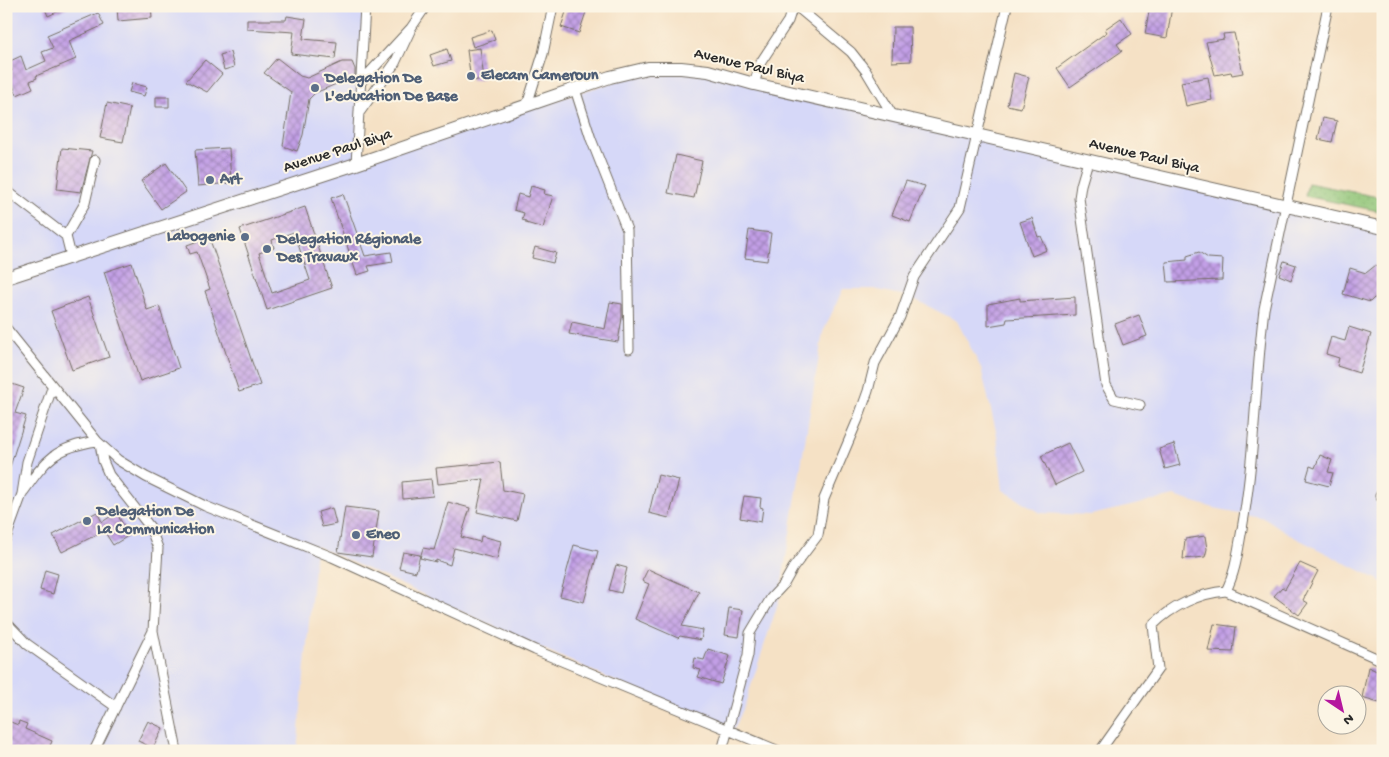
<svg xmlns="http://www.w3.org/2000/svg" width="1389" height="757" viewBox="0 0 1389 757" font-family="'Gochi Hand',sans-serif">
<defs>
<pattern id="grass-dots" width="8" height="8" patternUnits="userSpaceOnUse" patternTransform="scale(1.25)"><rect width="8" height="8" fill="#90c578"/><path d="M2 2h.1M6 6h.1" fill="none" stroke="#7ca968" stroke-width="1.8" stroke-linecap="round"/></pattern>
<pattern id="building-cross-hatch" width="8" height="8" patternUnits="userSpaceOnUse" patternTransform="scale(1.25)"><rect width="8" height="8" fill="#c29fe6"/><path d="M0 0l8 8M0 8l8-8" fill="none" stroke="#9e82bb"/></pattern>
</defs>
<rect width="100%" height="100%" fill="#fcf5e5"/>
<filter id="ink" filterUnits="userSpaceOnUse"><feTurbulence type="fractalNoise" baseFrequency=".02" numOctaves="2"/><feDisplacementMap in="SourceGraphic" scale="10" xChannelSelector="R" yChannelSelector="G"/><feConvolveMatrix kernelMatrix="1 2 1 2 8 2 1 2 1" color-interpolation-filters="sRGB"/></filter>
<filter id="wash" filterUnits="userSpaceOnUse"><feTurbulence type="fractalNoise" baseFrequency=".0096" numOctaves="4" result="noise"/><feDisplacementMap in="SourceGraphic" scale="20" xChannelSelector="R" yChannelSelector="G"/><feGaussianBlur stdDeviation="1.12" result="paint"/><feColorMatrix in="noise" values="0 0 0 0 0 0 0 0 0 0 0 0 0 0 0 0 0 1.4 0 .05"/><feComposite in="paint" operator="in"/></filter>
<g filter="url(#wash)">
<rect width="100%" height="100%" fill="#f5e1c5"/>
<path fill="#d6d8f8" d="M6,6H366L357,163L654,69L701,72L1383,229V582L1292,536L1265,518L1214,508L1174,496L1091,515L1041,513L1003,490L997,435L981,368L957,321L910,297L874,289H843L823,332L779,600L744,707L732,734L316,546L297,751H6Z"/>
<path fill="url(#grass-dots)" stroke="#5e7852" d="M1308,183L1383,198V212L1305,196Z"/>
<g id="blocks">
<path fill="url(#building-cross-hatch)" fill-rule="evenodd" d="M44,6H70L48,16Z
M117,6H151L152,18L118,21Z
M568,6H588L579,33L561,27Z
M1150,6H1172L1167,38L1145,34Z
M98,13L104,25L69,41L76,59L36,76L37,78L30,81L33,88L17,95L8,73L12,71L8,62L21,56L26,70L46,61L42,52L53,48L47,35Z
M287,16L306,19L303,39L337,42L335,59L291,54L294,32L247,29V20H286Z
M1121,18L1132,34L1117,44L1122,51L1070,87L1057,68L1107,32L1105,29Z
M893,27H910L911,61L892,62Z
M492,30L495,40L473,47L470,37Z
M1234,33L1243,73L1232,75L1231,72L1215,75L1206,42L1224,39L1223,34Z
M480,48L484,79L471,81L467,50Z
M447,49L451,61L434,66L430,55Z
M230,52L234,67L224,70L220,55Z
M277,58L300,76L307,78L342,62H352L355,69V76L315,93L309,99L303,135L297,151L283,146L291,92L264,73Z
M205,60L222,74L207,92L186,81Z
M1014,73L1029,77L1021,108L1007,105Z
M1208,77L1212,100L1186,106L1181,82Z
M132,83L147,87L144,96L129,92Z
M156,97H169V107H156Z
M107,103L130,108L123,142L100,138Z
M1323,118L1337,121L1332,142L1318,139Z
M62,148L92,151L81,192L57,189Z
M229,148L231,183L198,186L195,150Z
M676,155L702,161L694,198L668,193Z
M166,163L186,192L161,209L141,181Z
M906,181L925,186L910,222L892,215Z
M531,186L545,190L544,194L553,196L543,228L526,223V221L522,220L524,213L514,210L518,194L528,197Z
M343,194L365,256L391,252L393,262L368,266L370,271L357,275L331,198Z
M305,207L332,288L267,310L240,229ZM294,232L310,280L272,293L259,253L274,248L272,240Z
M1032,218L1038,237L1041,236L1047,250L1032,256L1020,222Z
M749,230L771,233L767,261L745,258Z
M209,237L260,385L239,392L205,291L210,289L197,252L190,254L187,245Z
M535,247L556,253L553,263L532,258Z
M1199,252L1208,258L1223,259L1222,280L1168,282L1166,262L1187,260V256Z
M1284,261L1296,265L1291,280L1279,275Z
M132,263L147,310L159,306L179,368L140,381L104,272Z
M1376,265L1383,266V298H1374L1370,302L1343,294L1350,268L1366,273Z
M88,297L109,357L72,370L51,311Z
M1075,297V315L1007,319L1006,323L988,326V304L1020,298V301Z
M610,302L622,304V318L618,342L569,334L572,322L605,329Z
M1139,315L1147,336L1123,345L1115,324Z
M1349,327L1371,334L1359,373L1337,366L1339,358L1326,354L1331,337L1345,341Z
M6,382L24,388L15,413L26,416L8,473H6Z
M1068,443L1082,472L1055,485L1041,456Z
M1174,444L1180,465L1165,469L1159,449Z
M1320,455L1332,460L1328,472L1333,473L1329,486L1306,480L1310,466L1315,468Z
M500,462L503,490L523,494L517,521L477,512L484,479L438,484L436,468Z
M658,475L679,480L669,518L649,513Z
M431,479L433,496L403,499L402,482Z
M744,496L761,498L760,507L763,508L761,522L740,518Z
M448,502L470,508L461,537L480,542L481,536L501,541L497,559L454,548L450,565L436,560V562L420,558L423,548L434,550Z
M345,507L379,511L372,557L338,552Z
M332,508L336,524L322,527L318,512Z
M97,512L102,522L116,513L130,535L113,545L104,531L62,552L53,535Z
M1205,536L1207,549L1205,557L1183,559L1185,539Z
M574,545L598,551L584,602L560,596Z
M403,552L420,555L416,572L399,568Z
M1300,563L1318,571L1303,600L1308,603L1299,615L1274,596L1282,587L1285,589Z
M616,565L627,568L621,593L609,590Z
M648,569L699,592L682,626L703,630L701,640L680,636L678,638L635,619L649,584L642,581Z
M45,570L58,574L53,594L40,590Z
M729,608L743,610L739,637L725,635Z
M1214,624L1236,627L1233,652L1208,651Z
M708,649L730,656L721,684L698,677L701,670L693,668L695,658L704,660Z
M1368,667L1383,674L1379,703L1362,698Z
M6,720L18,725L19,721L27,724L25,729L52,741L48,751H7L11,743L6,741Z
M148,721L163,728L153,748L138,741Z"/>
</g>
</g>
<g filter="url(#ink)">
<use href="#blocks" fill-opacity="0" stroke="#726b61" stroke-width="1"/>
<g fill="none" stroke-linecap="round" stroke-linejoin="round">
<g stroke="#726b61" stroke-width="11">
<path id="minor" d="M796,6L851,52L866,71L893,116
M360,83L411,28L426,6
M754,84L761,62L788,21L793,6
M575,89L591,139L627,230L629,349
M527,105L543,54L553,6
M359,113L395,63L410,31
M1088,161L1081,185L1079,198L1106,385L1114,399L1140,405
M356,164L365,6
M6,190L66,236L71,256
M66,236L85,203L95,160
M6,328L97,441L118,460L146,477L205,506L332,557L535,650L779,751
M24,491C46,459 56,447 97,441
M1380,496L1383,492
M6,538L22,494L27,462L52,388
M1226,591L1383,661
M6,622L27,644L116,707
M153,631L177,751
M94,751L153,631L158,548L150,527L109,475L103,461L100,444
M722,751L748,655L750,633L771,598L784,584L793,568L818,535L824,499L858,419L868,391L875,363L900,317L914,277L960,208L1007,6
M1100,751L1158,669L1153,625C1172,606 1200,593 1226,591C1236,571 1238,550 1242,529C1255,456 1255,382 1264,309L1328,6"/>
</g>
<g stroke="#726b61" stroke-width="14">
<path id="secondary" d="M6,278L356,164L610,77L648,68H681L708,71L754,84L1383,228"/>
</g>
<use href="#minor" stroke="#fff" stroke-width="9"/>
<use href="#secondary" stroke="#fff" stroke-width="12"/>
</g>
</g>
<g fill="#5c6f8a" stroke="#fcf5e5" stroke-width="2">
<circle cx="471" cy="76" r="5"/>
<circle cx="315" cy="88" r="5"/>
<circle cx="210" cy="180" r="5"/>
<circle cx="245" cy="237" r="5"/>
<circle cx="267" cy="249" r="5"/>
<circle cx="87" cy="521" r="5"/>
<circle cx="356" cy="535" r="5"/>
</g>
<g text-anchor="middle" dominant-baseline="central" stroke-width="4" stroke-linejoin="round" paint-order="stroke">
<g font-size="16" fill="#2b2b2b" stroke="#fcf5e5">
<text transform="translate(749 67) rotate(13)">Avenue Paul Biya</text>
<text transform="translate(338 152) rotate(-18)">Avenue Paul Biya</text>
<text transform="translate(1144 157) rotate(13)">Avenue Paul Biya</text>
</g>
<g font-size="16" font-weight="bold" fill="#4e5e75" stroke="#fcf5e5" text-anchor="start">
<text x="481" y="76">Elecam Cameroun</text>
<text x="325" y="79">Delegation De<tspan x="325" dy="18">L'education De Base</tspan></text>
<text x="220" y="180">Art</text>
<text x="235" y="237" text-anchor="end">Labogenie</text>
<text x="277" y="240">Delegation Régionale<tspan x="277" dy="18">Des Travaux</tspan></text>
<text x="97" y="512">Delegation De<tspan x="97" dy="18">La Communication</tspan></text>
<text x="366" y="535">Eneo</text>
</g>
</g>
<rect width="1389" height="757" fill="none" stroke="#fcf5e5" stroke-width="25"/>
<g transform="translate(1342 710) rotate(145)"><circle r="24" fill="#fcf5e5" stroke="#a8a49b"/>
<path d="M0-4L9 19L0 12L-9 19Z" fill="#b5179e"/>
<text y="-8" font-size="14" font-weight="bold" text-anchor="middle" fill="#2b2b2b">N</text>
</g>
</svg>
